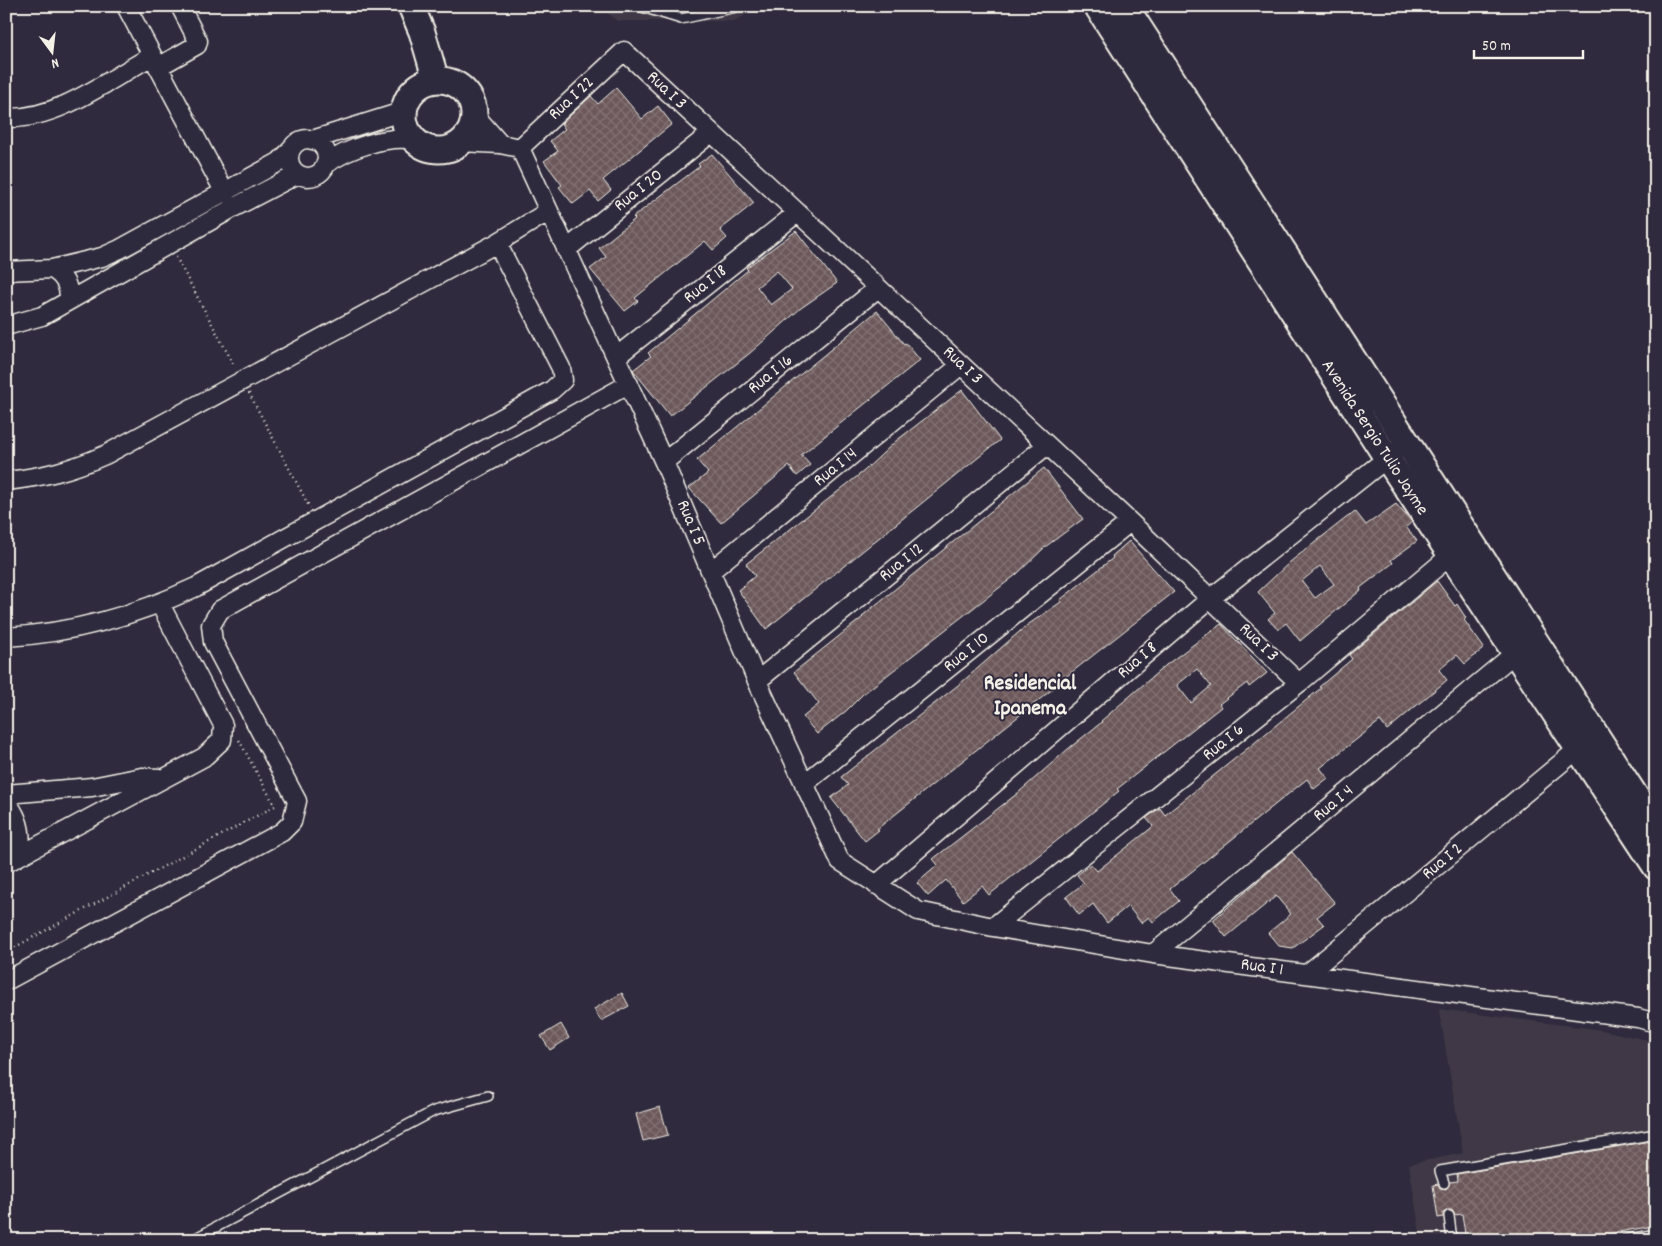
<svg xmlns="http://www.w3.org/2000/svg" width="1662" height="1246" viewBox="0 0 1662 1246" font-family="Dekko,sans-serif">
<defs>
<pattern id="building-cross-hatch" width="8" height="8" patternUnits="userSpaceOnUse" patternTransform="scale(1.25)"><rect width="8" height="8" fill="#6c585a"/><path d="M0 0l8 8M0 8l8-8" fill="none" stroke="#827072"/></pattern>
</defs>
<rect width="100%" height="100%" fill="#2f2a3d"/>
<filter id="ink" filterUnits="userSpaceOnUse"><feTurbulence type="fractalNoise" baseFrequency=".02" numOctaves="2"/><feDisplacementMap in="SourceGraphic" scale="10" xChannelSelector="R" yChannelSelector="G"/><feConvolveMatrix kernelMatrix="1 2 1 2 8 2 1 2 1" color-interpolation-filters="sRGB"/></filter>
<g filter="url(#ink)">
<path fill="#413846" d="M600,6H763L734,21H617Z
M1439,1009L1602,1030L1656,1042V1240H1421L1409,1164L1463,1153Z"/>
<path fill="url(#building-cross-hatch)" stroke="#f4f1e8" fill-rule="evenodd" d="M616,88L642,119L658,106L672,124L603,180L611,190L598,201L590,191L573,204L559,187L562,185L544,161L558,151L550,141L565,129L561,124L591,96L598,104Z
M712,154L754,203L720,230L727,238L713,250L705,241L635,298L638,301L625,311L590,269L606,257L599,248L635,219L633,217L700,166L698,164Z
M796,231L837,283L801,308L750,353L670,416L633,370L651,356L648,353L748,270L746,268ZM777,271L792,289L771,305L757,287Z
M877,311L904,344L906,343L920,360L801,455L810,465L797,476L789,466L721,523L689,488L708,473L697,460Z
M962,390L1000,440L766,629L738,590L755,576L746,564L864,471L896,441Z
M1044,468L1083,519L1045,547L1017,574L863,694L846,711L817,734L803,717L819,704L794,672L863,617L862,616Z
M1396,504L1412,522L1406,527L1417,541L1391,560L1393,563L1360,588L1361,590L1300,641L1286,623L1278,630L1268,619L1275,613L1258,592L1290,562L1355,511L1366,525ZM1320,566L1334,584L1315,598L1302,581Z
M1129,541L1174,592L1063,679L1064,680L877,829L879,830L865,841L831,798L848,785L841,777L962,682L1026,626L1061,602L1060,600L1113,558L1112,556Z
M1437,581L1455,606L1457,604L1466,618L1464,620L1484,648L1465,664L1457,655L1439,670L1447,680L1397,722L1387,730L1380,721L1320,768L1328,778L1314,789L1307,779L1170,889L1179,901L1153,922L1149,917L1141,923L1128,906L1107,923L1093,904L1079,915L1066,897L1084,883L1077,875L1091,864L1097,871L1150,829L1153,826L1146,818L1160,808L1165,815L1253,744L1321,688L1319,687L1352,659L1349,655Z
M1221,624L1267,673L1249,687L1247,683L1219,704L1221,707L1117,789L1119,791L989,895L982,886L963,901L946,880L928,896L917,883L938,865L933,859L1018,793L1068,749L1102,722L1101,721L1166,665ZM1197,669L1211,686L1191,703L1177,685Z
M1292,852L1335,903L1317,917L1324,925L1293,948L1279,946L1268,933L1291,914L1276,896L1226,937L1213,920Z
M622,993L629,1006L601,1021L594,1009Z
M561,1024L569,1038L550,1050L541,1036Z
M660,1107L668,1135L643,1141L636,1114Z
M1656,1140V1212L1650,1213L1653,1226L1573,1240H1466L1462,1214L1455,1215L1452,1210H1448L1443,1213V1217L1438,1218L1433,1185L1438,1184L1440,1188L1446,1189L1450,1182L1458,1181L1457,1174Z"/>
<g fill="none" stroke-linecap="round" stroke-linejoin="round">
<g stroke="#f4f1e8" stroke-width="12">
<path id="lane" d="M639,6L681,19L741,6
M1444,1183L1440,1171L1656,1134
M1449,1216L1452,1240
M192,1240L434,1111L488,1096
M1625,1240L1656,1234"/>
</g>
<g stroke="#f4f1e8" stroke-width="21">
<path id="street" d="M126,6L225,193
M158,67L197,45L198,41L180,6
M473,113L500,144
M6,118C58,120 108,80 152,56
M289 158a19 19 0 1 1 38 0a19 19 0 1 1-38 0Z
M312,140L395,114L406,104
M460,142L500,144L520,148
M520,148L664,462L757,681L840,861L918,911L993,927L1153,954L1638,1018L1656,1023
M520,148L624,51L1130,522L1299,683
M325,165C347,148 388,135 415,140
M566,250L711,133
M52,269C64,276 69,285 69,299
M6,271L52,269L102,257L120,249L279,162L290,151
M6,326L42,316L233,208L298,174
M616,357L797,213
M664,462L878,288
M6,481C43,477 71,470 105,455L497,243L549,211
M711,571L961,365
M6,637C74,633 135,616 196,587L552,390L563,380L561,368L497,243
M757,681L1047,445
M804,784L1130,522
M6,794L92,787L142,777L159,778
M6,802C20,818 23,836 19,856
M6,863L204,757L222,740L223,725L160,604
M876,885L1211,598L1396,451
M993,927L1299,683L1451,555
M1153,954L1515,653
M1307,974L1578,749
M6,981L282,832L292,822L297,801L213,642L211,625L220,610L629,384"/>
</g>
<g stroke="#f4f1e8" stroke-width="29">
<path id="secondary" d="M411,6L422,32L436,80
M1097,6L1387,458L1656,867
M1125,6L1656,828
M404 115a35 35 0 1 1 70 0a35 35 0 1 1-70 0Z"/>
</g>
<path stroke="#f4f1e8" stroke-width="2.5" stroke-dasharray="1 4" stroke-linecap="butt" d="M176,257L235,367
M249,393L310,508
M6,952L275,806L239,740"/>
<use href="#lane" stroke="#2f2a3d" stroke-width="9"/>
<use href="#street" stroke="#2f2a3d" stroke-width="18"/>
<use href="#secondary" stroke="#2f2a3d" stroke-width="25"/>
</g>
</g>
<g text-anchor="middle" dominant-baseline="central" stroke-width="4" stroke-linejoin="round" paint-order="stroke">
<g font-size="18" fill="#f4f1e8" stroke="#2f2a3d">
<text transform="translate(666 91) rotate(43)">Rua I 3</text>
<text transform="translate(572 99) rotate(-43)">Rua I 22</text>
<text transform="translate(639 191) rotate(-39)">Rua I 20</text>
<text transform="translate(706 285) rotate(-39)">Rua I 18</text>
<text transform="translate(962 366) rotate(43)">Rua I 3</text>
<text transform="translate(771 375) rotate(-39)">Rua I 16</text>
<text transform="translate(1374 438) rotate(57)">Avenida Sergio Tulio Jayme</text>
<text transform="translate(836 468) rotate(-39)">Rua I 14</text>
<text transform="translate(690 523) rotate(67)">Rua I 5</text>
<text transform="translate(902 563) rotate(-39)">Rua I 12</text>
<text transform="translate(1258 643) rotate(44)">Rua I 3</text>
<text transform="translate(967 653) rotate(-39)">Rua I 10</text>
<text transform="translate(1138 661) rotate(-41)">Rua I 8</text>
<text transform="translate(1224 743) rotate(-39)">Rua I 6</text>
<text transform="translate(1334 804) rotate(-40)">Rua I 4</text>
<text transform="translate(1443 862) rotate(-40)">Rua I 2</text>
<text transform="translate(1262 968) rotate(8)">Rua I 1</text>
</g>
<g font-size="22" font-weight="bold" fill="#f4f1e8" stroke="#2f2a3d">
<text x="1030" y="684">Residencial<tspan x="1030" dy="25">Ipanema</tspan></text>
</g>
</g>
<rect width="1662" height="1246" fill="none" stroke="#2f2a3d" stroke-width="25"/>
<rect x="12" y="12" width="1637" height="1221" fill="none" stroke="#f4f1e8" stroke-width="2" filter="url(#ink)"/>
<g transform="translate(52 52) rotate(165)" stroke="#2f2a3d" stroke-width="4" paint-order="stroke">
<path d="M0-4L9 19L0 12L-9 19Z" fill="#f4f1e8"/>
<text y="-8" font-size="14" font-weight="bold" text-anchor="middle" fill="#f4f1e8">N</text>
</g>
<path d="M1474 50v8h109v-8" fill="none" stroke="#f4f1e8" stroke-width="2.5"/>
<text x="1482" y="50" font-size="15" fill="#f4f1e8" stroke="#2f2a3d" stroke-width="4" paint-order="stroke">50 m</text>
</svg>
